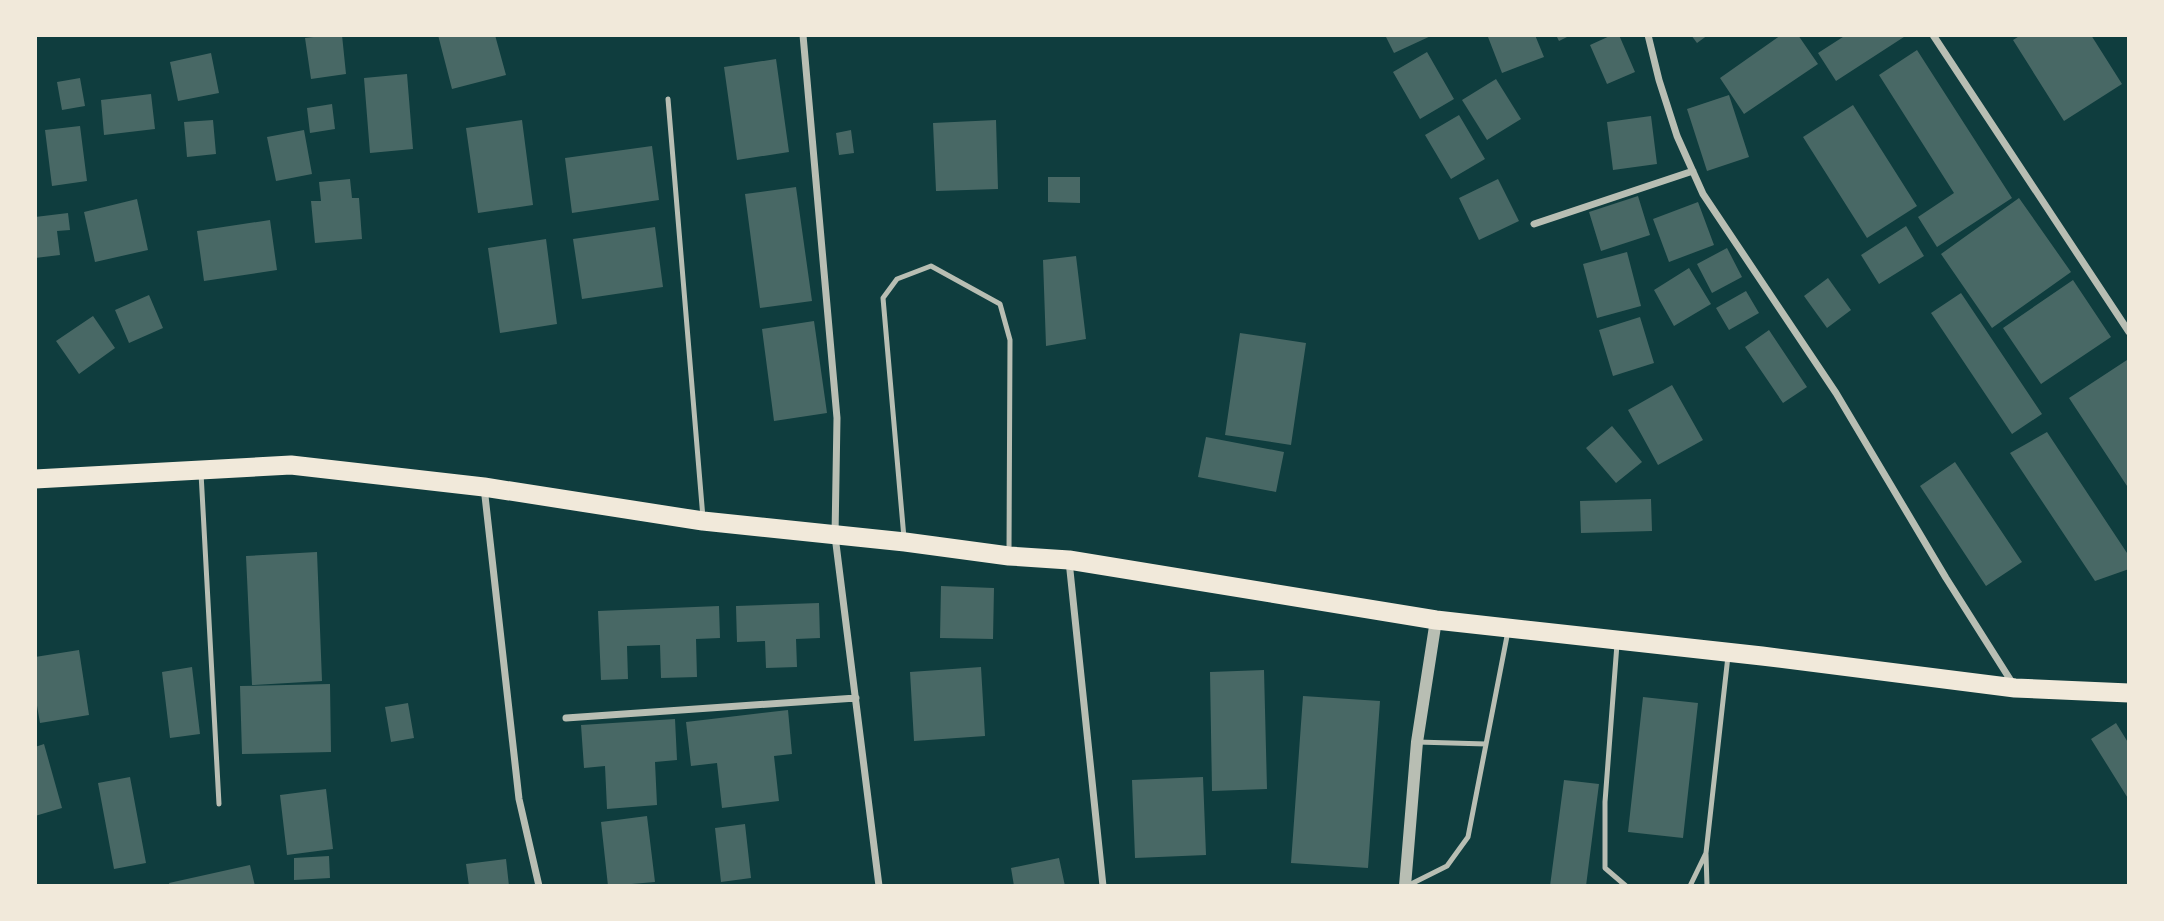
<svg xmlns="http://www.w3.org/2000/svg" width="2164" height="921" viewBox="0 0 2164 921" font-family="Overpass,sans-serif">
<rect width="100%" height="100%" fill="#0f3d3e"/>
<path fill="#486865" d="M330,35H342L346,74L311,79L305,38Z
M438,35H495L506,75L452,89Z
M1385,35H1433L1394,53Z
M1494,35H1535L1544,57L1502,73L1488,37Z
M1556,35H1571L1559,41Z
M1612,35H1619L1635,72L1607,84L1590,45Z
M1691,35H1708L1697,43Z
M1781,35H1798L1818,64L1744,114L1720,78Z
M1846,35H1907L1836,81L1818,53Z
M2021,35H2091L2122,84L2064,121L2013,40Z
M1917,50L2012,198L1937,247L1918,217L1954,193L1879,75Z
M1427,52L1454,99L1420,119L1393,72Z
M211,53L219,93L178,101L170,62Z
M776,59L789,152L737,160L724,67Z
M407,74L413,149L370,153L364,78Z
M80,78L85,106L62,110L57,82Z
M1496,79L1521,119L1487,140L1462,100Z
M151,94L155,129L104,135L101,100Z
M1729,95L1749,157L1707,171L1687,109Z
M332,104L335,129L310,133L307,108Z
M1853,105L1917,206L1867,238L1803,137Z
M1459,115L1485,159L1451,179L1425,135Z
M1651,116L1657,164L1613,170L1607,122Z
M213,120L216,154L187,157L184,122Z
M522,120L533,205L478,213L466,128Z
M996,120L998,189L936,191L933,123Z
M80,126L87,181L52,186L45,130Z
M304,130L312,174L276,181L267,137Z
M851,130L854,153L839,155L836,133Z
M652,146L659,200L572,213L565,158Z
M1048,177H1080V203L1048,202Z
M350,179L352,198H359L362,239L315,243L311,201H321L319,182Z
M1498,179L1519,221L1479,240L1459,198Z
M796,187L812,301L760,308L745,194Z
M1638,196L1650,235L1601,251L1589,212Z
M2019,198L2071,272L1992,328L1941,254Z
M137,199L148,250L95,262L84,212Z
M1698,202L1714,245L1669,262L1653,219Z
M68,213L70,230L57,231L60,255L35,258V217Z
M270,220L277,270L204,281L197,231Z
M1906,226L1924,256L1879,284L1861,255Z
M655,227L663,287L582,299L573,239Z
M546,239L557,324L500,333L488,248Z
M1727,248L1742,277L1712,293L1697,264Z
M1627,252L1641,306L1597,318L1583,264Z
M1076,256L1086,339L1046,346L1043,260Z
M1689,268L1711,304L1674,326L1654,290Z
M1828,278L1851,310L1827,328L1804,296Z
M2073,280L2111,337L2041,384L2003,328Z
M1746,291L1759,313L1729,330L1716,308Z
M1961,293L2042,414L2012,434L1931,313Z
M149,295L163,328L129,343L115,310Z
M93,316L115,348L79,374L56,341Z
M1640,317L1654,363L1613,376L1599,330Z
M814,321L827,413L774,421L762,329Z
M1769,330L1807,387L1783,403L1745,347Z
M1240,333L1306,343L1291,445L1225,435Z
M2127,360L2129,364V489L2069,398Z
M1672,385L1703,440L1658,465L1628,410Z
M1612,426L1642,462L1616,483L1586,448Z
M2047,432L2129,556V569L2095,581L2010,453Z
M1206,437L1284,452L1276,492L1198,477Z
M1955,462L2022,562L1986,586L1920,486Z
M1651,499L1652,531L1581,533L1580,501Z
M317,552L322,681L252,685L246,556Z
M941,586L994,588L993,639L940,638Z
M819,603L820,638L796,639L797,667L766,668L765,641L737,642L736,606Z
M719,606L720,638L696,639L697,677L661,678L660,645L627,646L628,679L601,680L598,611Z
M79,650L89,715L40,723L35,694V657Z
M192,667L200,734L170,738L162,672Z
M981,667L985,736L914,741L910,672Z
M1264,670L1267,789L1212,791L1210,672Z
M330,684L331,752L242,754L240,686Z
M1303,696L1380,701L1368,868L1291,863Z
M1643,697L1698,703L1683,838L1628,832Z
M408,703L414,738L391,742L385,707Z
M788,710L792,754L774,756L779,801L722,808L717,763L691,766L686,722Z
M675,719L677,760L655,762L657,805L607,809L605,766L584,768L581,725Z
M2116,723L2129,744V800L2091,739Z
M44,744L62,808L35,816V747Z
M130,777L146,863L114,869L98,783Z
M1203,777L1206,855L1135,858L1132,780Z
M1564,780L1599,784L1586,886H1550Z
M326,789L333,849L287,855L280,795Z
M647,816L655,882L608,886L601,822Z
M745,824L751,878L721,882L715,828Z
M329,856L330,878L294,880V858Z
M1059,858L1065,886H1014L1011,868Z
M506,859L509,886H469L466,864Z
M250,865L255,886H170L169,883Z"/>
<g fill="none" stroke-linecap="round" stroke-linejoin="round">
<path stroke="#b8beb3" stroke-width="5" d="M668,99L703,518
M201,473L219,804
M904,538L883,298L897,279L931,266L1000,304L1010,340L1009,553
M1617,644L1605,802V868L1626,886
M1417,742L1486,744
M1706,854L1707,886
M1407,886L1447,866L1468,837L1508,631
M1690,886L1706,853L1728,656"/>
<path stroke="#b8beb3" stroke-width="7" d="M803,35L837,418L835,536L879,886
M1648,35L1659,80L1677,136L1703,194L1836,393L1946,578L2013,684
M1933,35L2129,332
M1534,224L1693,171
M484,487L519,799L539,886
M1069,561L1103,886
M566,718L856,698"/>
<path stroke="#b8beb3" stroke-width="12" d="M1405,886L1417,742L1436,620"/>
<path stroke="#f1e9da" stroke-width="19" d="M35,479L291,465L484,487L703,521L905,542L1009,556L1069,560L1436,620L1762,656L2015,688L2129,693"/>
</g>
<rect width="2164" height="921" fill="none" stroke="#f1e9da" stroke-width="74"/>
</svg>
